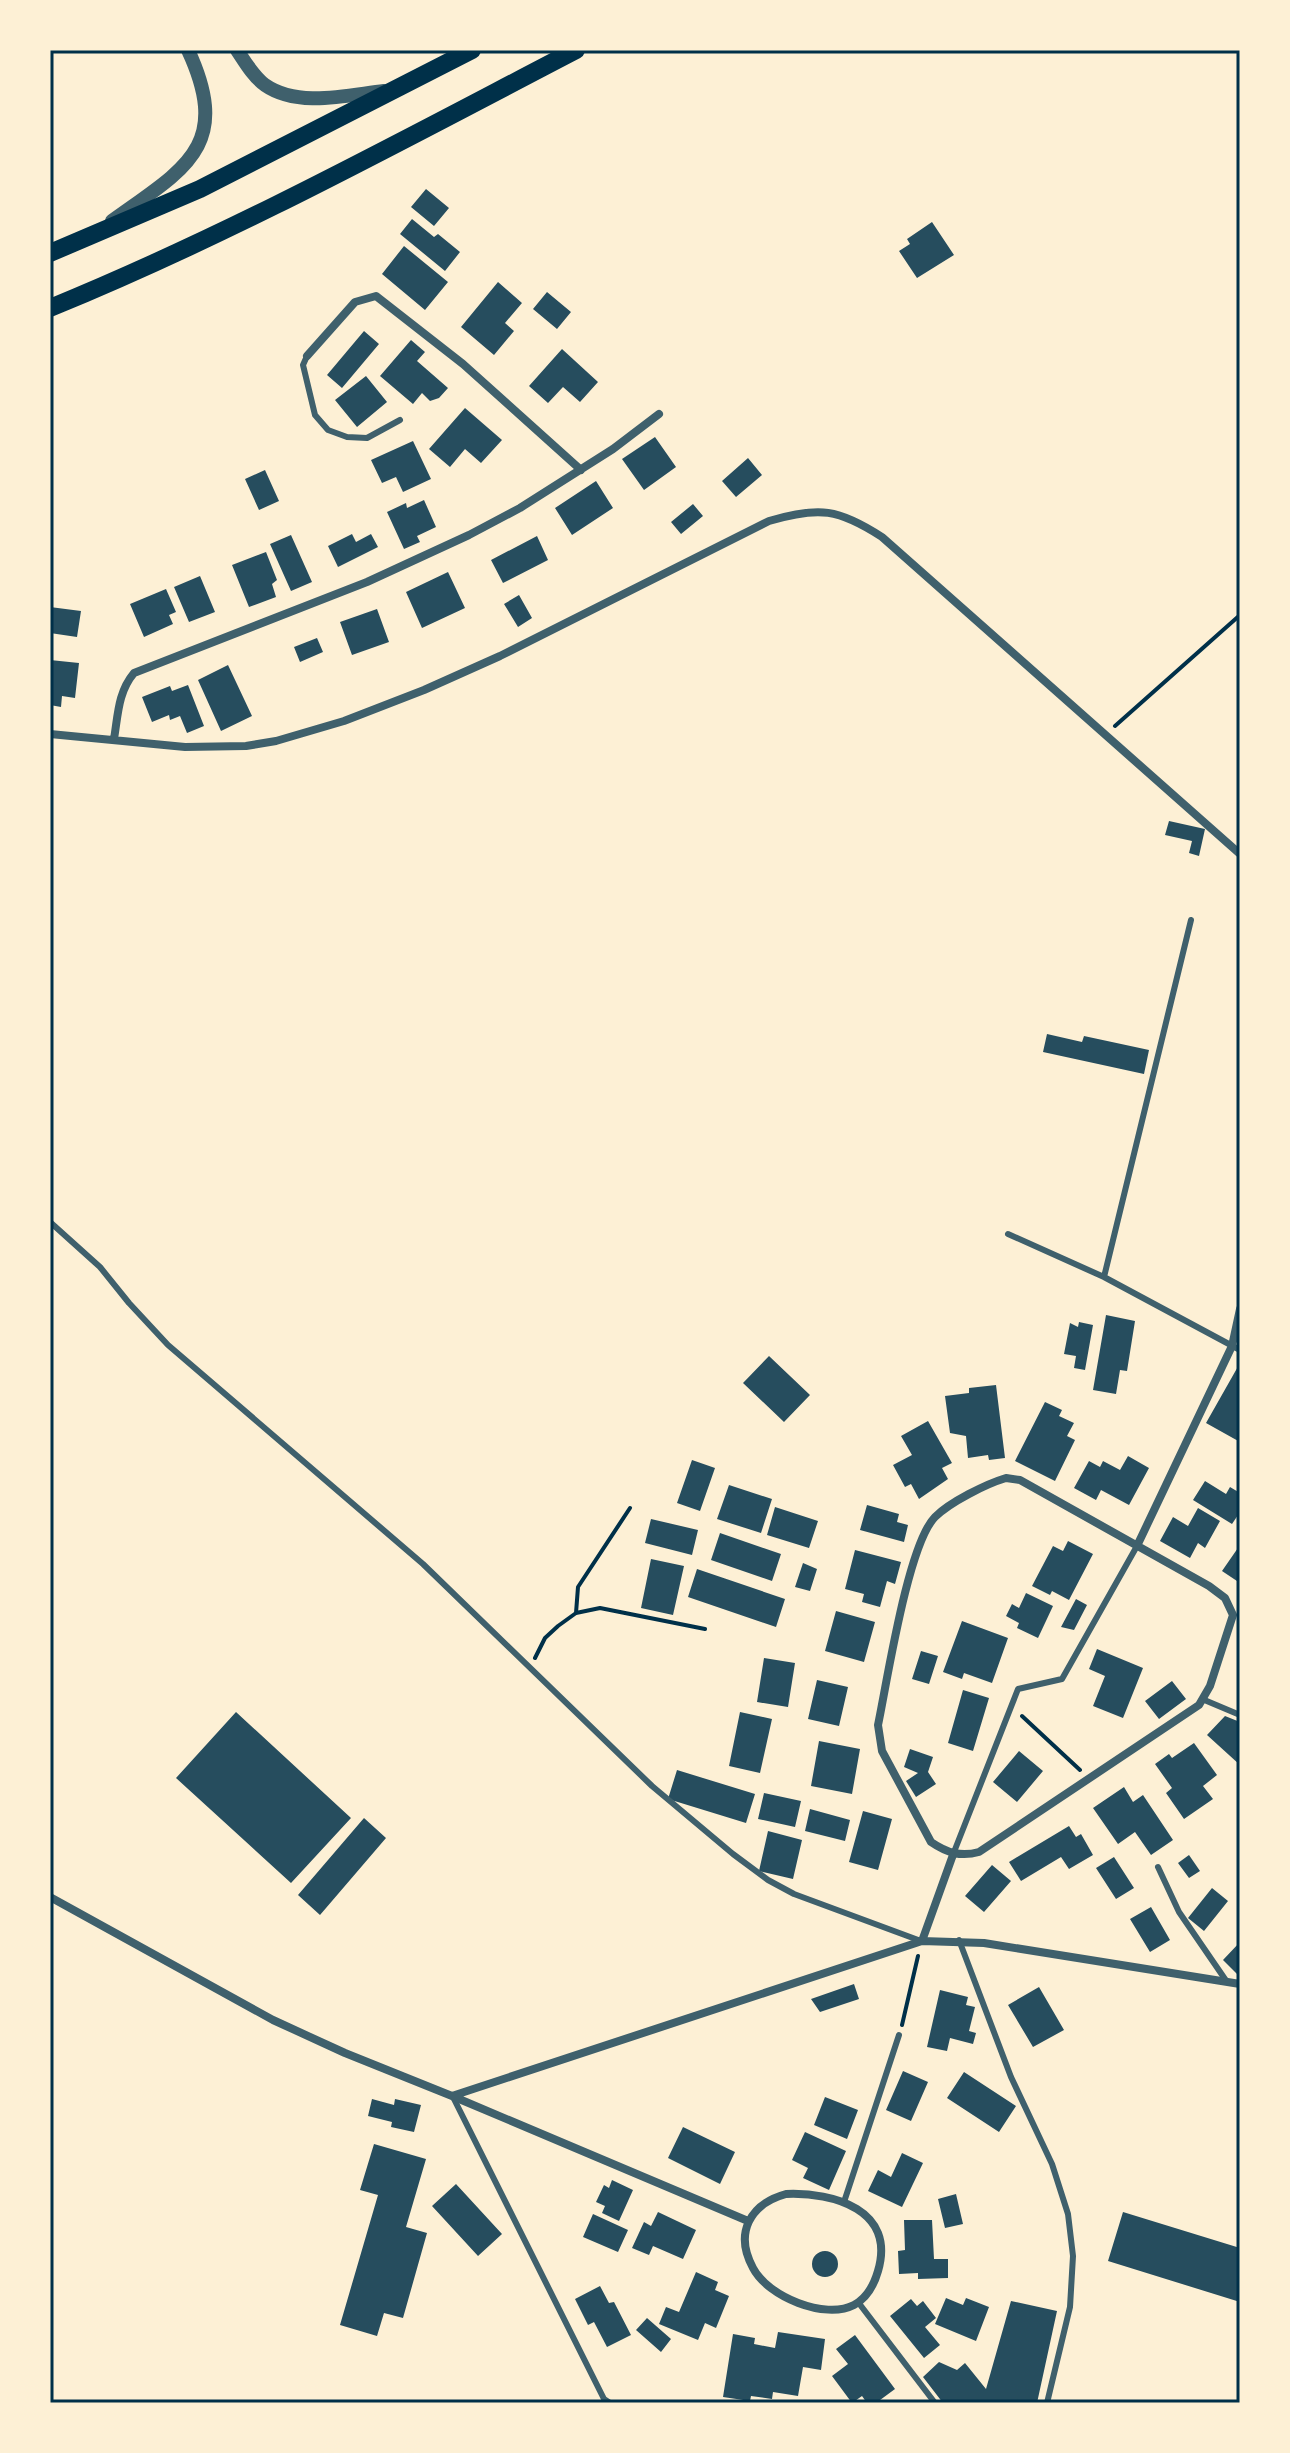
<svg xmlns="http://www.w3.org/2000/svg" width="1290" height="2453" viewBox="0 0 1290 2453" font-family="Commissioner,sans-serif">
<rect width="100%" height="100%" fill="#fdf0d5"/>
<path fill="#264d5e" d="M426,189L449,208L434,226L411,207Z
M412,219L434,237L438,234L460,252L445,271L400,234Z
M932,222L954,255L917,278L899,251L910,244L907,239Z
M404,246L448,282L425,310L382,274Z
M498,282L522,303L505,323L514,331L494,355L461,327Z
M547,292L571,312L557,329L533,309Z
M364,331L379,344L342,388L327,375Z
M411,340L425,352L417,361L448,388L439,398L430,401L422,393L413,404L380,376Z
M562,349L598,382L580,402L563,387L548,403L529,386Z
M366,376L387,402L357,427L335,400Z
M465,408L502,440L481,463L465,449L450,467L429,449Z
M655,437L676,467L644,490L622,459Z
M413,441L431,479L403,492L396,477L382,483L371,460Z
M748,458L762,475L736,497L722,481Z
M265,470L279,501L259,510L245,479Z
M596,481L613,508L572,535L555,508Z
M424,500L436,527L417,536L420,542L404,549L387,512L406,503L407,508Z
M693,504L703,516L681,534L671,522Z
M352,534L356,542L371,534L378,547L338,567L328,546Z
M291,535L312,582L291,591L270,544Z
M537,536L548,560L503,583L491,560Z
M266,552L277,580L272,584L276,597L249,607L232,565Z
M448,572L465,608L422,628L406,592Z
M200,576L215,612L189,622L174,587Z
M166,589L176,612L169,615L173,624L144,637L130,604Z
M519,595L532,618L518,627L504,604Z
M50,607L81,611L77,637L50,633Z
M377,609L389,642L352,655L340,622Z
M317,638L323,652L300,662L294,647Z
M50,660L79,663L75,698L62,696L61,707L50,705Z
M228,665L252,716L221,731L198,680Z
M188,685L204,726L187,733L180,716L170,720L169,715L152,722L142,697L170,686L172,691Z
M1169,821L1205,829L1199,856L1189,853L1192,841L1165,835Z
M1047,1034L1082,1042L1084,1036L1149,1050L1144,1074L1043,1052Z
M1106,1315L1135,1321L1127,1371L1120,1370L1116,1394L1093,1390Z
M1079,1322L1093,1325L1085,1370L1074,1368L1076,1356L1064,1354L1070,1323L1078,1327Z
M769,1356L810,1395L784,1422L743,1383Z
M1240,1363V1442L1206,1423Z
M996,1385L1005,1458L989,1460L988,1455L968,1458L966,1436L950,1433L945,1396L969,1393V1388Z
M1045,1402L1062,1410L1059,1416L1074,1423L1067,1436L1075,1440L1055,1481L1015,1461Z
M928,1421L952,1463L942,1468L948,1479L919,1499L911,1484L905,1487L893,1465L912,1455L901,1436Z
M1128,1456L1149,1468L1129,1505L1101,1490L1096,1500L1074,1488L1089,1461L1100,1467L1103,1461L1120,1470Z
M692,1460L715,1468L700,1511L677,1503Z
M1205,1481L1226,1494L1230,1487L1240,1493V1512L1232,1524L1193,1500Z
M729,1485L772,1499L761,1533L717,1519Z
M867,1505L899,1514L897,1522L908,1525L904,1542L860,1530Z
M775,1507L818,1521L809,1548L767,1535Z
M1198,1508L1220,1521L1205,1548L1198,1543L1190,1558L1160,1541L1173,1517L1188,1526Z
M651,1519L698,1530L692,1555L645,1543Z
M720,1533L781,1554L772,1581L711,1560Z
M1068,1541L1093,1554L1069,1600L1052,1591L1050,1595L1032,1586L1053,1546L1063,1551Z
M1240,1545V1583L1222,1571Z
M855,1550L901,1562L895,1584L887,1581L880,1607L862,1602L864,1594L845,1589Z
M651,1559L684,1566L673,1615L641,1608Z
M803,1563L817,1569L810,1591L795,1587Z
M697,1569L785,1599L776,1627L688,1597Z
M1026,1593L1053,1606L1038,1638L1017,1628L1019,1623L1006,1616L1012,1604L1019,1608Z
M1076,1599L1087,1605L1074,1630L1061,1627Z
M836,1611L875,1622L864,1662L825,1651Z
M962,1621L1008,1638L992,1683L964,1673L962,1679L943,1672Z
M1097,1649L1143,1668L1123,1718L1093,1706L1105,1676L1089,1669Z
M921,1651L938,1656L929,1684L912,1679Z
M764,1658L795,1663L788,1707L757,1702Z
M817,1680L848,1687L839,1726L808,1719Z
M1172,1681L1186,1699L1159,1719L1145,1701Z
M963,1690L989,1698L973,1751L948,1743Z
M236,1712L351,1818L291,1883L176,1778Z
M740,1712L772,1719L760,1773L729,1766Z
M1225,1716L1240,1722V1765L1207,1735Z
M819,1741L860,1749L852,1794L811,1786Z
M1194,1743L1217,1775L1203,1786L1213,1799L1184,1819L1166,1793L1172,1788L1155,1764L1169,1754L1172,1758Z
M910,1749L933,1757L928,1772L936,1784L916,1797L906,1781L918,1773L904,1767Z
M1019,1751L1043,1771L1017,1802L993,1782Z
M677,1770L755,1794L746,1823L668,1799Z
M1124,1787L1133,1802L1143,1795L1173,1840L1151,1855L1135,1832L1118,1844L1093,1808Z
M764,1793L801,1801L795,1827L758,1819Z
M810,1809L850,1820L845,1841L805,1831Z
M863,1811L892,1819L878,1870L849,1862Z
M364,1818L386,1838L320,1915L298,1895Z
M1069,1826L1076,1837L1081,1834L1093,1855L1069,1869L1061,1857L1021,1881L1009,1862Z
M768,1831L802,1840L793,1879L759,1871Z
M1189,1855L1200,1871L1189,1878L1178,1863Z
M1114,1857L1134,1888L1116,1899L1096,1868Z
M992,1865L1011,1881L984,1912L965,1896Z
M1212,1888L1228,1901L1204,1931L1188,1918Z
M1151,1907L1170,1940L1150,1952L1130,1919Z
M1240,1942V1977L1223,1960Z
M854,1984L859,1999L820,2012L811,1999Z
M1039,1987L1064,2030L1033,2047L1008,2005Z
M940,1990L968,1997L966,2005L975,2007L969,2031L976,2033L973,2044L950,2038L947,2051L927,2047Z
M903,2071L928,2082L911,2121L886,2110Z
M964,2072L1016,2106L999,2132L947,2098Z
M825,2097L858,2110L847,2139L814,2125Z
M372,2099L394,2105L395,2099L421,2105L414,2132L391,2127L392,2122L368,2116Z
M683,2127L735,2152L720,2184L668,2158Z
M805,2132L846,2151L829,2190L803,2178L808,2168L792,2160Z
M374,2144L426,2159L406,2227L427,2233L403,2318L384,2313L377,2336L340,2325L378,2195L360,2190Z
M902,2153L923,2163L902,2207L868,2191L878,2170L891,2177Z
M612,2180L633,2190L619,2221L602,2213L605,2206L596,2202L604,2185L609,2188Z
M456,2184L502,2234L478,2256L432,2206Z
M956,2194L963,2224L945,2228L938,2199Z
M658,2212L696,2230L683,2259L653,2246L649,2255L632,2248L644,2222L651,2226Z
M1123,2212L1240,2248V2302L1108,2261Z
M593,2214L628,2230L618,2252L583,2237Z
M904,2220H932L934,2259H948V2278L918,2279V2273L899,2274L898,2251L905,2250Z
M812 2264a13 13 0 1 1 26 0a13 13 0 1 1-26 0Z
M696,2272L718,2282L715,2290L729,2296L716,2328L705,2323L698,2340L659,2324L666,2307L679,2312Z
M600,2286L609,2303L614,2302L631,2335L607,2347L594,2322L588,2325L575,2299Z
M946,2298L963,2305L966,2298L989,2307L976,2341L935,2324Z
M911,2299L917,2306L923,2301L936,2318L925,2327L940,2345L924,2358L890,2316Z
M1011,2301L1057,2311L1037,2403H943L923,2377L939,2362L957,2370L965,2363L986,2389Z
M647,2318L671,2339L661,2352L636,2330Z
M778,2332L825,2339L821,2370L803,2367L798,2396L773,2392L772,2399L751,2396L750,2401L723,2397L733,2334L755,2338L754,2344L775,2348Z
M855,2335L895,2389L876,2403H867L862,2396L852,2403L832,2376L848,2364L836,2349Z"/>
<g fill="none" stroke-linecap="round" stroke-linejoin="round">
<path stroke="#003049" stroke-width="4" d="M1115,726L1240,615
M576,1613L578,1587L630,1508
M535,1658L545,1638L558,1626L576,1613L600,1608L705,1629
M1022,1716L1080,1770
M902,2025L918,1956"/>
<path stroke="#3f606c" stroke-width="6" d="M307,356L303,365L315,415L328,430L347,437L367,438L400,420
M50,1222L100,1267L129,1303L168,1345L423,1564L652,1786L733,1854L768,1880L794,1894L921,1941
M1008,1234L1104,1277L1240,1350
M1104,1277L1191,920
M1202,1699L1240,1715
M954,1852L1018,1689L1062,1679L1137,1546
M1158,1867L1179,1912L1227,1982
M959,1940L1011,2077L1052,2164L1068,2214L1073,2256L1070,2307L1047,2403
M453,2097L604,2399L610,2403
M844,2202L899,2035
M858,2302L935,2403"/>
<path stroke="#3f606c" stroke-width="8" d="M307,356L355,302L376,296L463,364L581,470
M50,734L185,747L246,746L276,741L344,721L424,690L500,656L769,521C819,506 839,509 882,537L1240,854
M114,739C118,715 118,692 134,673L367,582L469,535L520,508L613,449L659,414
M1006,1478L1020,1480L1209,1586L1225,1598L1233,1615L1210,1686L1199,1705L979,1852C961,1857 947,1853 931,1842L882,1751L878,1725C887,1682 908,1544 935,1517C950,1502 986,1484 1006,1478Z
M1137,1546L1232,1346L1240,1309
M50,1897L273,2020L345,2053L452,2096L922,1941L984,1943L1240,1984
M922,1941L954,1852
M452,2096L748,2221
M786,2194C834,2192 896,2210 878,2271C874,2285 867,2298 854,2305C825,2320 768,2297 753,2268C734,2233 750,2204 786,2194Z"/>
<path stroke="#3f606c" stroke-width="14" d="M237,50C245,62 253,76 265,85C298,108 348,95 384,91
M112,221C184,169 233,147 188,50"/>
<path stroke="#003049" stroke-width="18" d="M50,253L200,189L472,50
M50,308C231,234 403,140 576,50"/>
</g>
<rect width="1290" height="2453" fill="none" stroke="#fdf0d5" stroke-width="104"/>
<rect x="52" y="52" width="1186" height="2349" fill="none" stroke="#003049" stroke-width="3"/>
</svg>
